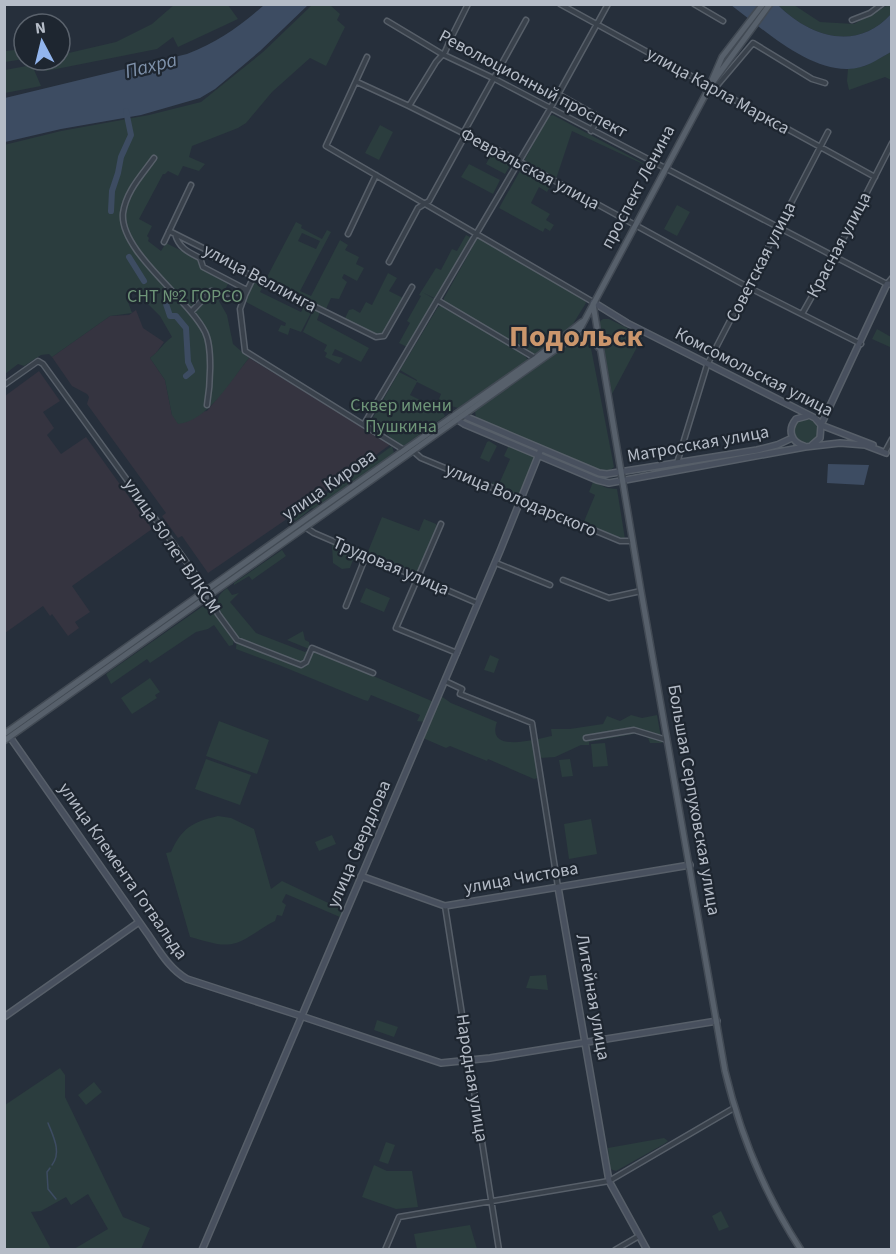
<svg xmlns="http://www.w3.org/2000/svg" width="896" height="1254" viewBox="0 0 896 1254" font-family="'Source Sans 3',sans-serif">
<rect width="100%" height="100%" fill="#262f3b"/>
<path fill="#353440" d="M136,310L143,328L164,342L156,353L150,358L165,380L172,415L207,411L249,358L391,444L308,504L305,499L297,505L300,510L208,573L182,536L178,538L162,516L166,513L87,404L89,397L87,394L72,386L52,357L110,316L129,315Z
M39,371L60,401L43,412L54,428L47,435L61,454L86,437L152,529L72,586L90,612L75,622L79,628L68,636L52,614L50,616L43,606L5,633V396Z"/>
<path fill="#2b3d3e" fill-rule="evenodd" d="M175,4L228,5L238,19L178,47L173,37L157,49L46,71L43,60H60V55L116,42L152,24Z
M312,5H330L340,14L337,20L345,27L326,66L310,58L272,92L246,123L238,128L192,146L189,157L205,164L199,171L183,166L178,176L168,171L165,174H163L139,219L152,226L147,236L149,238L148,241L161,251L166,243L200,260L202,268L229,282L219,301L227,315L233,344L249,358C231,380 208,421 178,424L172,415L165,380L150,358C159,352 163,343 172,337L160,316L137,293L132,292L127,295V299L132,313L110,316L52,357L49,354L41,355L24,366L18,364L5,374L4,145L61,131L149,115L201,102L263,52Z
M778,5H794L820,22L854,24L888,5H891V14C857,52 810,37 778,5Z
M24,49V59L5,62V51Z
M891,52V80L885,77L849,90L847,81L848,69L865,66Z
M32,65L41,86L5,93V70Z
M553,115L643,163L645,165L572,131L556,179L525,162V159L549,116Z
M380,125L393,132L379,160L365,153Z
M492,153L511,164L505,174L486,164Z
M469,164L500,180L493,194L461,177Z
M523,170L551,185L547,192L539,187L531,203L550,214L546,220L554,225L550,231L545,228L543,232L499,208L520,171Z
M677,205L690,212L677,236L664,229Z
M296,222L302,225L301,228L322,239L327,230L331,232L300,291L311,296L340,240L348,245L345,250L359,257L356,264L364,268L357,281L344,274L342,278L347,282L339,299L331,298L325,311L298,297L300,292L297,297L257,277L259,273L267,277ZM302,233L320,241L316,249L298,241Z
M466,235L472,238L436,299L422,292L436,300L407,347L399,343L410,323L407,321L421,296L419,295L436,268L441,270L452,249L457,251Z
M480,238L585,300L586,303L568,332L535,356L444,302V298L477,239Z
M388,273L397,278L389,291L405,299L384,336L376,337L344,320L349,310L353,309L360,313L366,302L372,305Z
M252,281L263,286L260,292L301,312L305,305L313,309L301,332L290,328L288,335L278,331L281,325L285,326L286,323L244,301Z
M442,305L521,351L528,360L458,408L441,403L439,399L441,394L417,382L410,395L442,411L445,416L405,445L401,446L371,421L399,372L417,381V380L400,370L438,307Z
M314,309L320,312L317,320L369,348L361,362L335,349L332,355L343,358L339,364L325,357L327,353L324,351L327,345L303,332Z
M603,319H609L643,336L612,394L599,322Z
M877,329L891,337L890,347L872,339Z
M578,338L590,343L614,467L607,473L594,470L476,419L475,411Z
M767,373L778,379L773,389L761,384Z
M794 431a12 12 0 1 1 24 0a12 12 0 1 1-24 0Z
M489,441L497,446L489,462L480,458L487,442Z
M509,445L532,455L535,459L519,498L491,487L493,482L499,484L510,459L504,456Z
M392,446L394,453L314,509L312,508L296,521L292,519Z
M593,482L607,488L617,489L625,539L583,524L595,495L589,492Z
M382,517L419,531L424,519L436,524L437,527L417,574L367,554Z
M332,544L355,554L350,568L342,569L333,563Z
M282,550L286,556L252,580L249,576L234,585V583Z
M227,588L232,595L239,593L230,602L256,633L305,652L309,649L287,640L303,631L305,640L309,642L310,649L434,702L425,722L417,721L420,715L371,695L368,701L364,700L279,665L236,649L237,637L221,615V612C214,601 218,595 227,588Z
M366,588L390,598L384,612L360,602Z
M206,604L234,639L233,645L229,646L214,625L208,629L196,632L150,663L147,659L111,684L106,674Z
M490,655L499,659L494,673L484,670Z
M150,678L160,692L155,695L157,698L132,714L121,698Z
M441,696L451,703L497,722C485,755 539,738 552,736L551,729H570L603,724L607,716L620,721L631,715L642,718L657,715L662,743H650L648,738L639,733L589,742V745H581L555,757L540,758L542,777L534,779L488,759L487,761L450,746L446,748L423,738Z
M219,721L269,740L257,774L206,756Z
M605,743L608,766L593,767L591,744Z
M206,759L251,775L240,805L195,789Z
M570,759L573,776L562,777L559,760Z
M218,816L231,818L254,829L271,889L282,881L343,910L340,917L286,894L282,902L286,905L282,916L277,915L275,921C266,925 259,931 250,936C228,951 214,943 190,937L166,853L171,852C182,828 192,822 218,816Z
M591,819L597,854L569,859L564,824Z
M332,835L336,844L319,851L315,842Z
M546,975L548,990L526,988L530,976Z
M377,1020L398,1027L394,1037L374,1030Z
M60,1068L65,1075V1097L123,1217L150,1228L141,1249H74L108,1229L88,1194L71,1205L66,1197L41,1211L31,1212L51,1249H5V1105Z
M94,1082L102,1092L86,1105L78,1095Z
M664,1138L668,1141L664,1144L616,1171L610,1169L608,1148Z
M386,1142L395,1145L388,1164L379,1161Z
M374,1165L387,1171H412L418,1207L396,1209L362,1197Z
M721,1211L729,1227L719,1231L712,1216Z
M470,1225L477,1249H417L414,1234Z"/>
<path fill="#3d4c62" d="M264,5H308L260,51L215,89L200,98L141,115L61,129L5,142V98L187,54C219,41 239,27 264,5Z
M731,5H778C810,37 857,52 891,14V52C878,59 865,69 848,69C807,70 763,29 731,5Z
M828,464L869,465L864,485L827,483Z"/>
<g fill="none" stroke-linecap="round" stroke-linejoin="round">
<path stroke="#3d4c62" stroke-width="1.5" d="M48,1123C53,1136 62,1152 52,1165
M50,1168L47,1172L48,1189L56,1199"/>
<path stroke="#3d4c62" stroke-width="6" d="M111,211L112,191L118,173L121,157L131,135L126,111
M129,257L144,281
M166,304L170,316H176L186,328L188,362L192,371L186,376"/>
<g stroke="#575f69" stroke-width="7">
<path id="street" d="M560,4L875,177
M694,4L723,21
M852,20L870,13L882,4
M387,21L442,54L493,78L887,284L892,278
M367,57L326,146L593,302
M357,82L409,106L515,159L748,287L861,344
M715,88L753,43L812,79L825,83
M558,94L599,117L591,131
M409,106L436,62L445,52L451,38L468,4
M154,158C142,175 126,191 123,213C119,251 189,299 205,332C213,348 210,387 207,405
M169,231L175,234C179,248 188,252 200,258L203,267L247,290
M175,234L207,250L212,256L376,337L384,336L412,287
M348,234L376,175
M164,242L191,185
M389,262L418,208L429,201L466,134L465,130L526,20
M254,276L245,295L240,309L245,351L404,450
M437,300L535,358
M191,312L211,291L222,294L245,292
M802,314L834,257L892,143
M4,385L38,361L43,364L201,582L218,614L237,640L301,665L306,662L312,648L373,673
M364,424L550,109L608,4
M413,451L421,458L620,541H632
M885,452L892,439
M677,463L707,365L828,132
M441,524L396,628L457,653
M305,527L314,533L477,603
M496,563L550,585
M563,580L609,598L641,591
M346,606L366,556
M445,681L462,689L460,694L532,723L558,887
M586,738L634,730L667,740
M445,906L499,1250
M385,1250L399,1217L609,1181L734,1108
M615,1250L639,1236"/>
</g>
<g stroke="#575f69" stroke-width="8">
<path id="secondary" d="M593,302L627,323L815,418L821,425L873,445
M462,415L599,473L607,474L757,450L777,445L792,438
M453,417L464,424L597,480L609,483L805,447L840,443L865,445L886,453
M821,425L887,284H892
M812,445L820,438L821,425
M804,446C791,442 787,430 796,419L807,416
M10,737L147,933C159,950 169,969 187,979L295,1014L441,1063L490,1058L717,1021
M361,876L445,906L690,865
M558,887L609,1181L647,1250
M4,1017L139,922
M202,1250L500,551L541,449"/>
</g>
<g stroke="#424a54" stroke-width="8">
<path id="primary" d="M712,80L722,57L763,4
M593,304L641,591L725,1071C740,1134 765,1195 801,1250
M574,338C584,333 592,338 598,347
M4,734L320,509L536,358L582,322
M4,741L572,338L580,329L710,86L770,4"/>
</g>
<use href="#street" stroke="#39414b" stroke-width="4"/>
<use href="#secondary" stroke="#48505e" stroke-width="5"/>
<use href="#primary" stroke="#57606b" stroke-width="5"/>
</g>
<g text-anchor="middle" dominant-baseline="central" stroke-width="4.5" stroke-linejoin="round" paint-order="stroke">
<g font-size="18" fill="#b5bcc7" stroke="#1e2630">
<text transform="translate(533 84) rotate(28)">Революционный проспект</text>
<text transform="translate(718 91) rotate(29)">улица Карла Маркса</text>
<text transform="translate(530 169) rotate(28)">Февральская улица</text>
<text transform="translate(638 187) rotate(-62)">проспект Ленина</text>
<text transform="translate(839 245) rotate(-62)">Красная улица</text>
<text transform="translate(761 262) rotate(-63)">Советская улица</text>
<text transform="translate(260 278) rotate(28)">улица Веллинга</text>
<text transform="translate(754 372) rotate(27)">Комсомольская улица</text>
<text transform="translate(698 444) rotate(-10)">Матросская улица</text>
<text transform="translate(329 485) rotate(-35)">улица Кирова</text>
<text transform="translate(521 500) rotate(23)">улица Володарского</text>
<text transform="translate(172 546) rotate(56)">улица 50 лет ВЛКСМ</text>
<text transform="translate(391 566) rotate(23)">Трудовая улица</text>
<text transform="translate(694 800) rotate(80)">Большая Серпуховская улица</text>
<text transform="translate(359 844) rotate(-67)">улица Свердлова</text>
<text transform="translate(123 871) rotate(55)">улица Клемента Готвальда</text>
<text transform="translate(521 878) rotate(-10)">улица Чистова</text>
<text transform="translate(593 997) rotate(80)">Литейная улица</text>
<text transform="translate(472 1078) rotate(81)">Народная улица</text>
</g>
<g font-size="18" fill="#6e9578" stroke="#1e2630">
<text x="185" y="296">СНТ №2 ГОРСО</text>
<text x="401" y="405">Сквер имени<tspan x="401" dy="21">Пушкина</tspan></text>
</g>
<g font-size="20" font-style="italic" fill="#7f92ab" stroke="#1e2630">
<text transform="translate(151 66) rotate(-14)">Пахра</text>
</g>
<g font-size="30" font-weight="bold" fill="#cb966c" stroke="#1e2630">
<text x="576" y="336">Подольск</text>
</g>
</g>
<rect width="896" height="1254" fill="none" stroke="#b5bcc7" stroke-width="12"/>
<g transform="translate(42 42) rotate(353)"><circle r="28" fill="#1e2630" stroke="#5a626c" stroke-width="1.5"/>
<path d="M0-4.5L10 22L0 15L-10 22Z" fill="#92b5ee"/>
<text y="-9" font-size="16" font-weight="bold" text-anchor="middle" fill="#b5bcc7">N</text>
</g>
</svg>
